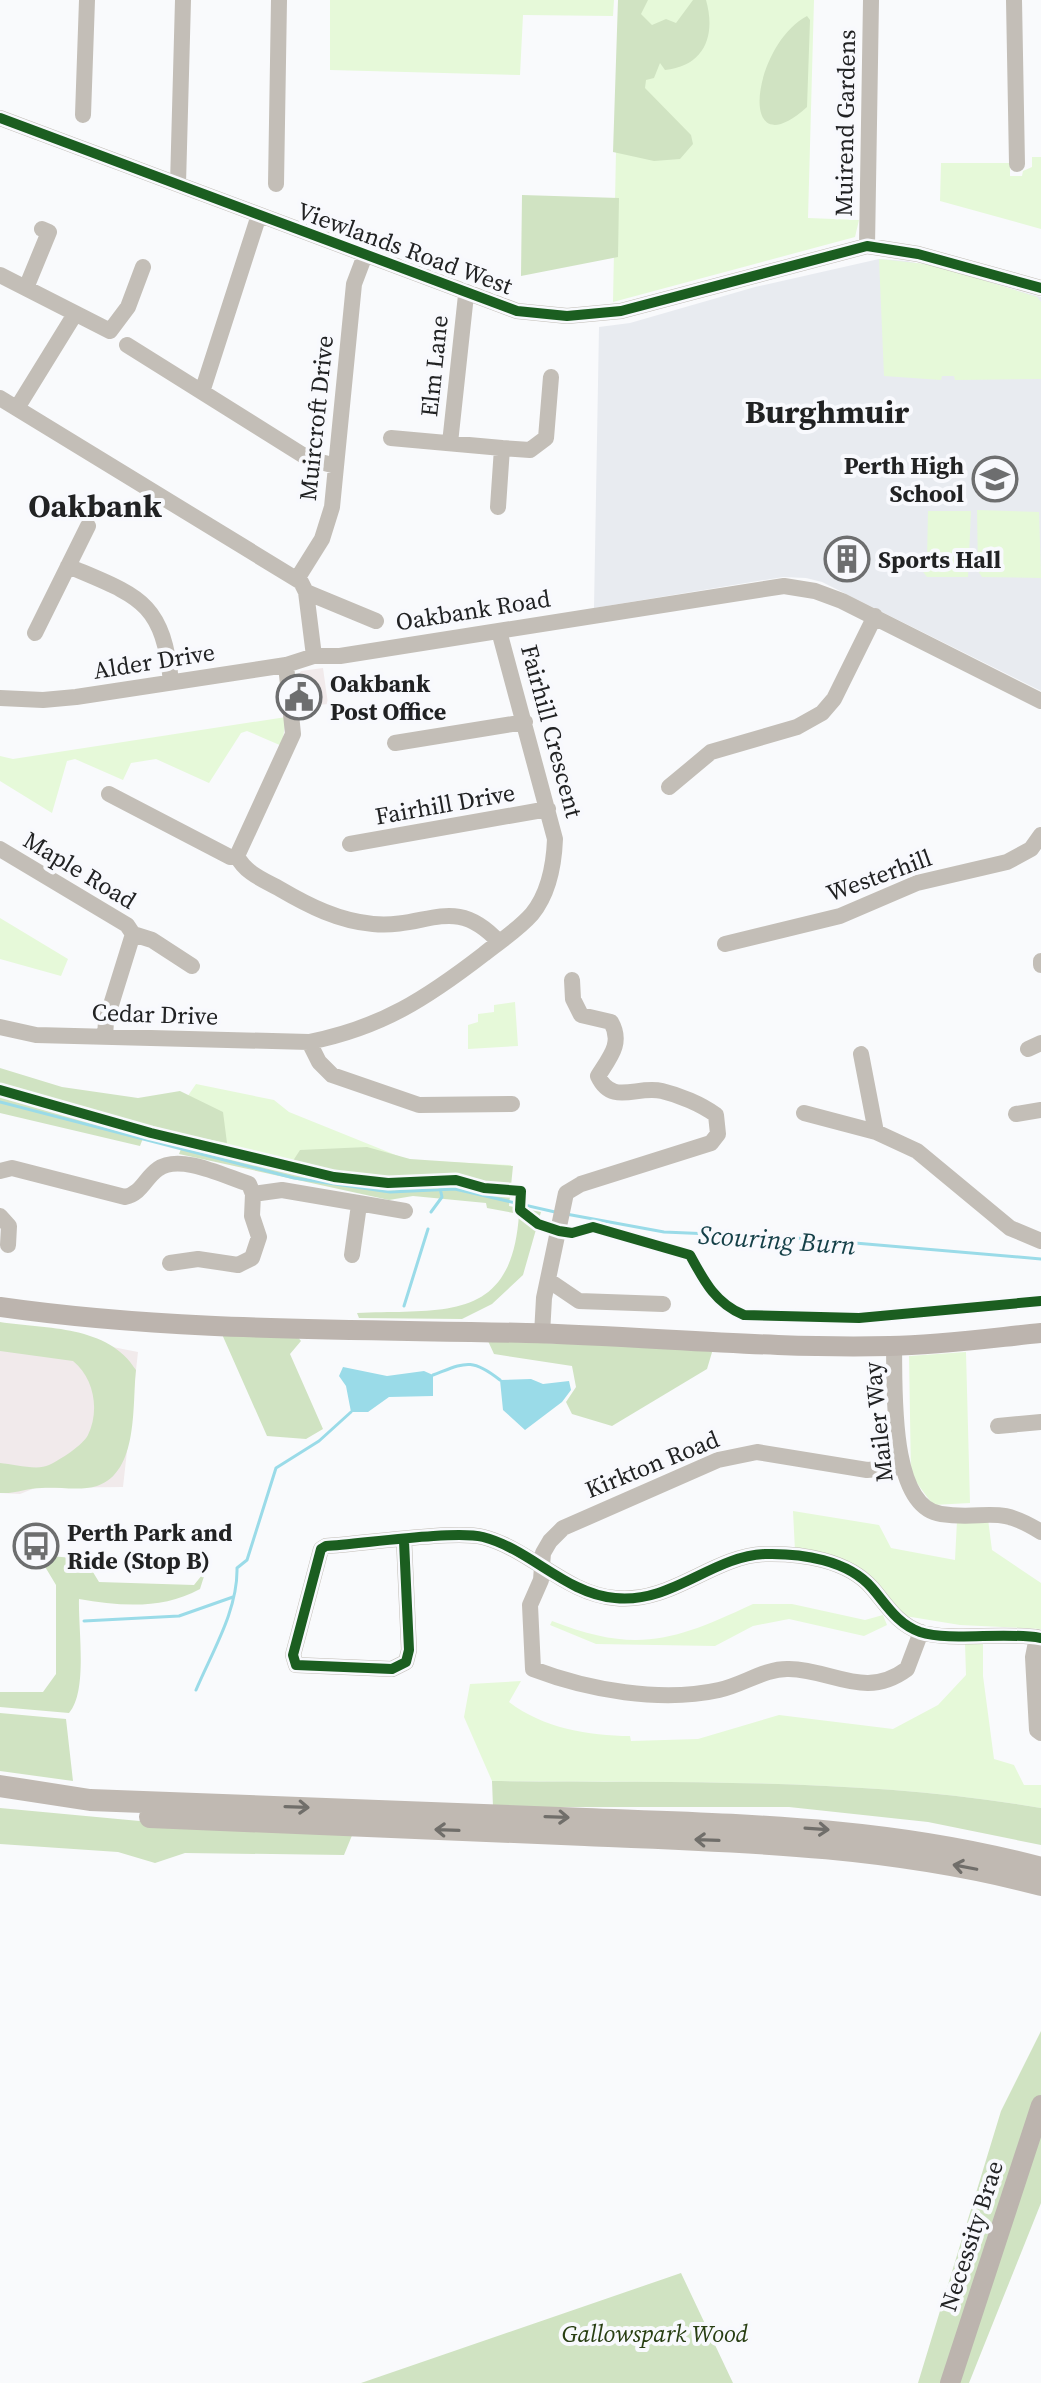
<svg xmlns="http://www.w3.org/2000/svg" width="1041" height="2383" viewBox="0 0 1041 2383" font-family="'Source Serif 4',serif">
<rect width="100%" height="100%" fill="#f9fafc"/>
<path fill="#f1eaeb" d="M323,668L328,704L297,707L293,682L301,671Z
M0,1325L138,1352L123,1487L35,1488L20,1494L0,1493Z"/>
<path fill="#e8ebf0" d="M879,259L908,261L1041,297V691L822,582L806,578L783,577L594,608L599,327L630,323L755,287Z"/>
<path fill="#e6f9d9" d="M330,0H614L613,16L523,15L520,75L330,70Z
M619,0H814L808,218L859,220L855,237L613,302Z
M1032,157H1041V229L940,201L941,163H1010V176H1022L1023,171L1032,167Z
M879,259L935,265L1037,297L1041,302V379L955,380L954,376H942L941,380L884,376Z
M977,510L1039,512L1041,578L982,577L978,571Z
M928,511H971L968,577H927L917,564L927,561Z
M286,717L282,746L247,731L241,733L209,783L156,759L131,763L123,780L75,759L67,761L52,813L0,781V756L13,759Z
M0,918L68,959L61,976L0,959Z
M515,1002L518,1046L468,1049V1025L478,1022V1014L494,1012V1005Z
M196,1084L274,1100L289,1112L408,1160L511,1165L509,1181L458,1176L372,1178L136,1128L183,1103Z
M966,1352L970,1503L933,1505L911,1475L909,1356Z
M793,1511L879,1525L891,1548L955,1560L957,1521L988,1519L992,1550L1041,1583V1629L960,1625L905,1616L848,1562L795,1551Z
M753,1604H792L865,1620L883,1615L887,1625L864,1636L789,1619L753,1626L715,1646L596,1644L550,1625L552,1621C636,1654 674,1641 753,1604Z
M965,1643H983V1676L994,1759L1014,1765L1024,1785H1041V1808C860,1777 674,1783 492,1781L464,1717L470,1684L521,1681L509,1702C543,1728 589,1736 630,1736L631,1741L698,1739L779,1715L893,1729L938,1705L966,1675Z"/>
<path fill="#d0e3c2" d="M618,0H648L641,14L652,25L666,19L676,23L693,0H706C716,35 705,66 665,70L660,63L654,78L646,80L645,88L691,135L693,144L680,159L654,161L613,152Z
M807,16L810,20L807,107C736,171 752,45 807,16Z
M522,195L619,198L618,257L521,276Z
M0,1068L62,1087L138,1098L180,1091L223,1112L227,1143L161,1130L145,1133L140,1146L0,1113Z
M183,1144L289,1167L300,1150L367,1147L410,1159L513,1166L509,1206L541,1212L523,1275L492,1304L462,1319L359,1318L357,1313C443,1309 512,1324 519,1214L487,1208L486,1203L413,1196L389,1200L179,1154Z
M0,1322C47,1329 108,1325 136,1370C132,1405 139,1472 97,1486C82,1491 59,1487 42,1488C27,1488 16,1494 0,1493V1463C14,1464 37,1471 49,1465C60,1460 83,1445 88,1435C100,1410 94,1378 73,1361L0,1351Z
M221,1332L297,1336L301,1341L290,1354L323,1429L306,1439L267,1436Z
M488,1341L713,1349L707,1369L612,1426L572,1414L566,1402L576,1387L572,1366L494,1354Z
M38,1555L85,1559L99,1582L194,1585L206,1570L200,1589C162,1610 120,1606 79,1599C78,1629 88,1691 69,1713L0,1707V1692H43L56,1674V1585Z
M0,1713L66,1719L73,1781L0,1771Z
M492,1781C674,1783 860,1777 1041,1808V1845L928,1822L789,1807H493Z
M0,1808L193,1826L353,1833L344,1855L185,1853L155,1863L118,1852L0,1844Z
M1041,2031V2203L969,2383H918L1001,2111Z
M681,2273L733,2383H361Z"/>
<path fill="#9adbe8" d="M343,1367L387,1376L424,1371L433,1375V1396L389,1397L368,1412H351L346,1386L339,1376Z
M531,1379L543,1384L569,1381L571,1390L562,1402L525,1430L503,1410L500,1380Z"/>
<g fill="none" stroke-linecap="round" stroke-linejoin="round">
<path stroke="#9adbe8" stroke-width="3" d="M0,1102L294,1178L390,1192L455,1189L555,1212
M431,1212L442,1197L440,1188
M566,1214L664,1232L785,1237L1041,1259
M404,1306L428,1229
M433,1375C465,1363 471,1357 500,1380
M84,1621L179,1616L233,1597
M196,1690C212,1652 238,1610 237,1568L247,1560L276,1468L319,1441L351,1412"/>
<path stroke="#c3beb7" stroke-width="16" d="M1014,0L1017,164
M83,115L87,0
M0,118L517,311L567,316L621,311L867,246L918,254L1041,288
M178,184L183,0
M276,184L279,0
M867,246L871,0
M0,275L110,331L128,307L143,267
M26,288L49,232L42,229
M127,345L309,459L336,466
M202,392L259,215
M0,398L301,582L306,592L314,656
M17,408L75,314
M391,438L502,448
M450,443L466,295
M498,507L502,448L530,450L546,438L551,377
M68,566C138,596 163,600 171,682
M297,579L322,539L332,507L354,284L365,255
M306,592L376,621
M35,633L88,526
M0,698L43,700L76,697L286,665L314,656H340L784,586L815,591L842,601L1041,701
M395,743L525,722
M669,787L711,752L797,727L822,713L834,699L875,616
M109,794L230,857L237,856
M350,844L548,809
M0,849L127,925L133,934L152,940L192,966
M237,856C245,873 264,880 280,889C309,906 339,921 373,924C428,929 454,893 499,942
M237,856L293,734L286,665
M725,944L840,916L917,883L1007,862L1031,849L1041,835
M1041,961V965
M0,1027L36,1035L309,1042C381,1028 427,998 484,954C500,941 518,930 532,914C549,893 554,865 555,839L499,631
M105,1037L106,1021L133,934
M309,1042L319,1062L332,1075L419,1105L512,1104
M1028,1049L1041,1043
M861,1054L876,1132
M804,1113L876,1132L917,1151L1010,1228L1041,1241
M1016,1114L1041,1110
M0,1171L12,1168L125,1197C142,1193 145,1178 158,1169C180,1153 226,1177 249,1184L253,1194
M0,1216L9,1226L8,1245
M352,1255L359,1205
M170,1263L198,1259L238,1265L252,1258L259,1237L252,1216L253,1194L282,1190L405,1211
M548,1280L579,1301L663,1304
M542,1334L544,1298L566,1193L581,1184L711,1143L718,1134L716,1115C701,1104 679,1095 662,1091C637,1085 612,1106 598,1076C610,1057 623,1043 611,1022L581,1015L573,999L572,980
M894,1346C895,1386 889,1507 941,1514C987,1521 995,1503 1041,1532
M998,1426L1041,1422
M902,1467L867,1470L757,1452L718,1460L563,1528L550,1541L543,1553L541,1580L530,1605L533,1669C588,1690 661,1703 719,1690C743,1685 765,1668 789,1669C834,1670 865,1700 907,1669L921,1632
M404,1541L409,1650L406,1662L392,1669L296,1665L293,1655L321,1549L326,1546C361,1544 454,1530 483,1537C530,1549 566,1594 615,1598C672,1604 712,1556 765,1554C801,1553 848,1560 872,1588C886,1604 897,1624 920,1632C951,1642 1004,1631 1041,1638
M1037,1637L1033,1657L1037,1730L1041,1733"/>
<path stroke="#bcb4ae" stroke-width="20" d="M0,1307C174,1332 351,1329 526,1333C647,1336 769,1349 890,1346C940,1345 991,1338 1041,1333
M950,2383L1041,2105"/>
<path stroke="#c0b9b2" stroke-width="22" d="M0,1786L90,1800C255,1806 420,1812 586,1819C742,1825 889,1827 1041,1868
M150,1817C295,1824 440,1830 585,1835C739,1841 892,1845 1041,1885"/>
<g stroke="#f8f9fd" stroke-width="15">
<path id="cycleway" d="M0,118L517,311L567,316L621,311L867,246L918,254L1041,288
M0,1090L151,1133L334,1177L388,1183L456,1180L484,1188L521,1191L520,1210L538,1224L559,1231L572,1233L593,1227L690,1255C704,1281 716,1304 744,1315L859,1318L1041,1301
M404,1541L409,1650L406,1662L392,1669L296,1665L293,1655L321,1549L326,1546C361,1544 454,1530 483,1537C530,1549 566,1594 615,1598C672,1604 712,1556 765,1554C801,1553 848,1560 872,1588C886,1604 897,1624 920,1632C951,1642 1004,1631 1041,1638"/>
</g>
<use href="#cycleway" stroke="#1b5e20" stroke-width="10"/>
</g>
<defs><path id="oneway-shaft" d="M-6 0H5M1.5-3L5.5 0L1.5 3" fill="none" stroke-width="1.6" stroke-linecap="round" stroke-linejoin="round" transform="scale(2)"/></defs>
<g stroke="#706e6a">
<use href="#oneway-shaft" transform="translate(297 1807) rotate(2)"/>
<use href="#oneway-shaft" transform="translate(557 1817) rotate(2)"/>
<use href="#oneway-shaft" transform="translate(817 1829) rotate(4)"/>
<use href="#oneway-shaft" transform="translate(447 1830) rotate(-178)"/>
<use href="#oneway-shaft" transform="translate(707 1840) rotate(-178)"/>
<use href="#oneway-shaft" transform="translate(965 1867) rotate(-169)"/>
</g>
<defs>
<g id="school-ring" transform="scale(2.3)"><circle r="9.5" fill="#f8f9fd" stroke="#6d6e6f" stroke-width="1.5"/><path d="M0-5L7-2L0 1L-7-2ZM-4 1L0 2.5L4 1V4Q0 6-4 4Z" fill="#6d6e6f"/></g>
<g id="building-ring" transform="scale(2.3)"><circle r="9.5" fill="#f8f9fd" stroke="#6d6e6f" stroke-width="1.5"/><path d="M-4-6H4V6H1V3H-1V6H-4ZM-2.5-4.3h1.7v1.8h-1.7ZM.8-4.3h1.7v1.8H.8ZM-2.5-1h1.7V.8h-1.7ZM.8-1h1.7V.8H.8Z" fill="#6d6e6f"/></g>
<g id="civic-ring" transform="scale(2.3)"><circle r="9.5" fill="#f8f9fd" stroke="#6d6e6f" stroke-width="1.5"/><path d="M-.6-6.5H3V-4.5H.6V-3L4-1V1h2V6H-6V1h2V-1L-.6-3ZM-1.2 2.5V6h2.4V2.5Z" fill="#6d6e6f"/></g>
<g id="bus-ring" transform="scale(2.3)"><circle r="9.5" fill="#f8f9fd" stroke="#6d6e6f" stroke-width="1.5"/><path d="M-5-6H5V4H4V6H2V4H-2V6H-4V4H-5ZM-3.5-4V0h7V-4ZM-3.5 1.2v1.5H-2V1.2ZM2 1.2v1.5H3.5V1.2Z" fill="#6d6e6f"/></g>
</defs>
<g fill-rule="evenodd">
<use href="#school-ring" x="995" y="479"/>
<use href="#building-ring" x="847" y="559"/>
<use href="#civic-ring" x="299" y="697"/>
<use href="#bus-ring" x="36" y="1546"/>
</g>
<g text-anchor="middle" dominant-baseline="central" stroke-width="8" stroke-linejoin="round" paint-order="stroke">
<g font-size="24" fill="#212223" stroke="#f8f9fd">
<text transform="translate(845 123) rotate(-89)">Muirend Gardens</text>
<text transform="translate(405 248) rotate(20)">Viewlands Road West</text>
<text transform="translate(434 366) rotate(-84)">Elm Lane</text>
<text transform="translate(316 418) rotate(-84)">Muircroft Drive</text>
<text transform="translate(473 610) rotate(-9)">Oakbank Road</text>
<text transform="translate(154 661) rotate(-9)">Alder Drive</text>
<text transform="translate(552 731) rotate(75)">Fairhill Crescent</text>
<text transform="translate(445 804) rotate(-10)">Fairhill Drive</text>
<text transform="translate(80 870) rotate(31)">Maple Road</text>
<text transform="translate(879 875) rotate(-20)">Westerhill</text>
<text transform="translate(155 1014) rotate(2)">Cedar Drive</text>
<text transform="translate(878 1422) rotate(-96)">Mailer Way</text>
<text transform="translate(652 1464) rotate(-22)">Kirkton Road</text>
<text transform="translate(971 2236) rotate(-72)">Necessity Brae</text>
</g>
<g font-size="24" font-weight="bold" fill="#212223" stroke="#f8f9fd" text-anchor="start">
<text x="964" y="465" text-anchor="end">Perth High<tspan x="964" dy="28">School</tspan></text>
<text x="878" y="559">Sports Hall</text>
<text x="330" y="683">Oakbank<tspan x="330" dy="28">Post Office</tspan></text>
<text x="67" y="1532">Perth Park and<tspan x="67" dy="28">Ride (Stop B)</tspan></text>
</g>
<g font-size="24" font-style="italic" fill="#283e12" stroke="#f8f9fd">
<text x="655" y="2333">Gallowspark Wood</text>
</g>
<g font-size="26" font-style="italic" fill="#154048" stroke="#f8f9fd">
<text transform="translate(777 1240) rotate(4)">Scouring Burn</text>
</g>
<g font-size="32" font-weight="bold" fill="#212223" stroke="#f8f9fd">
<text x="827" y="412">Burghmuir</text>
<text x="95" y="506">Oakbank</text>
</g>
</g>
</svg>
